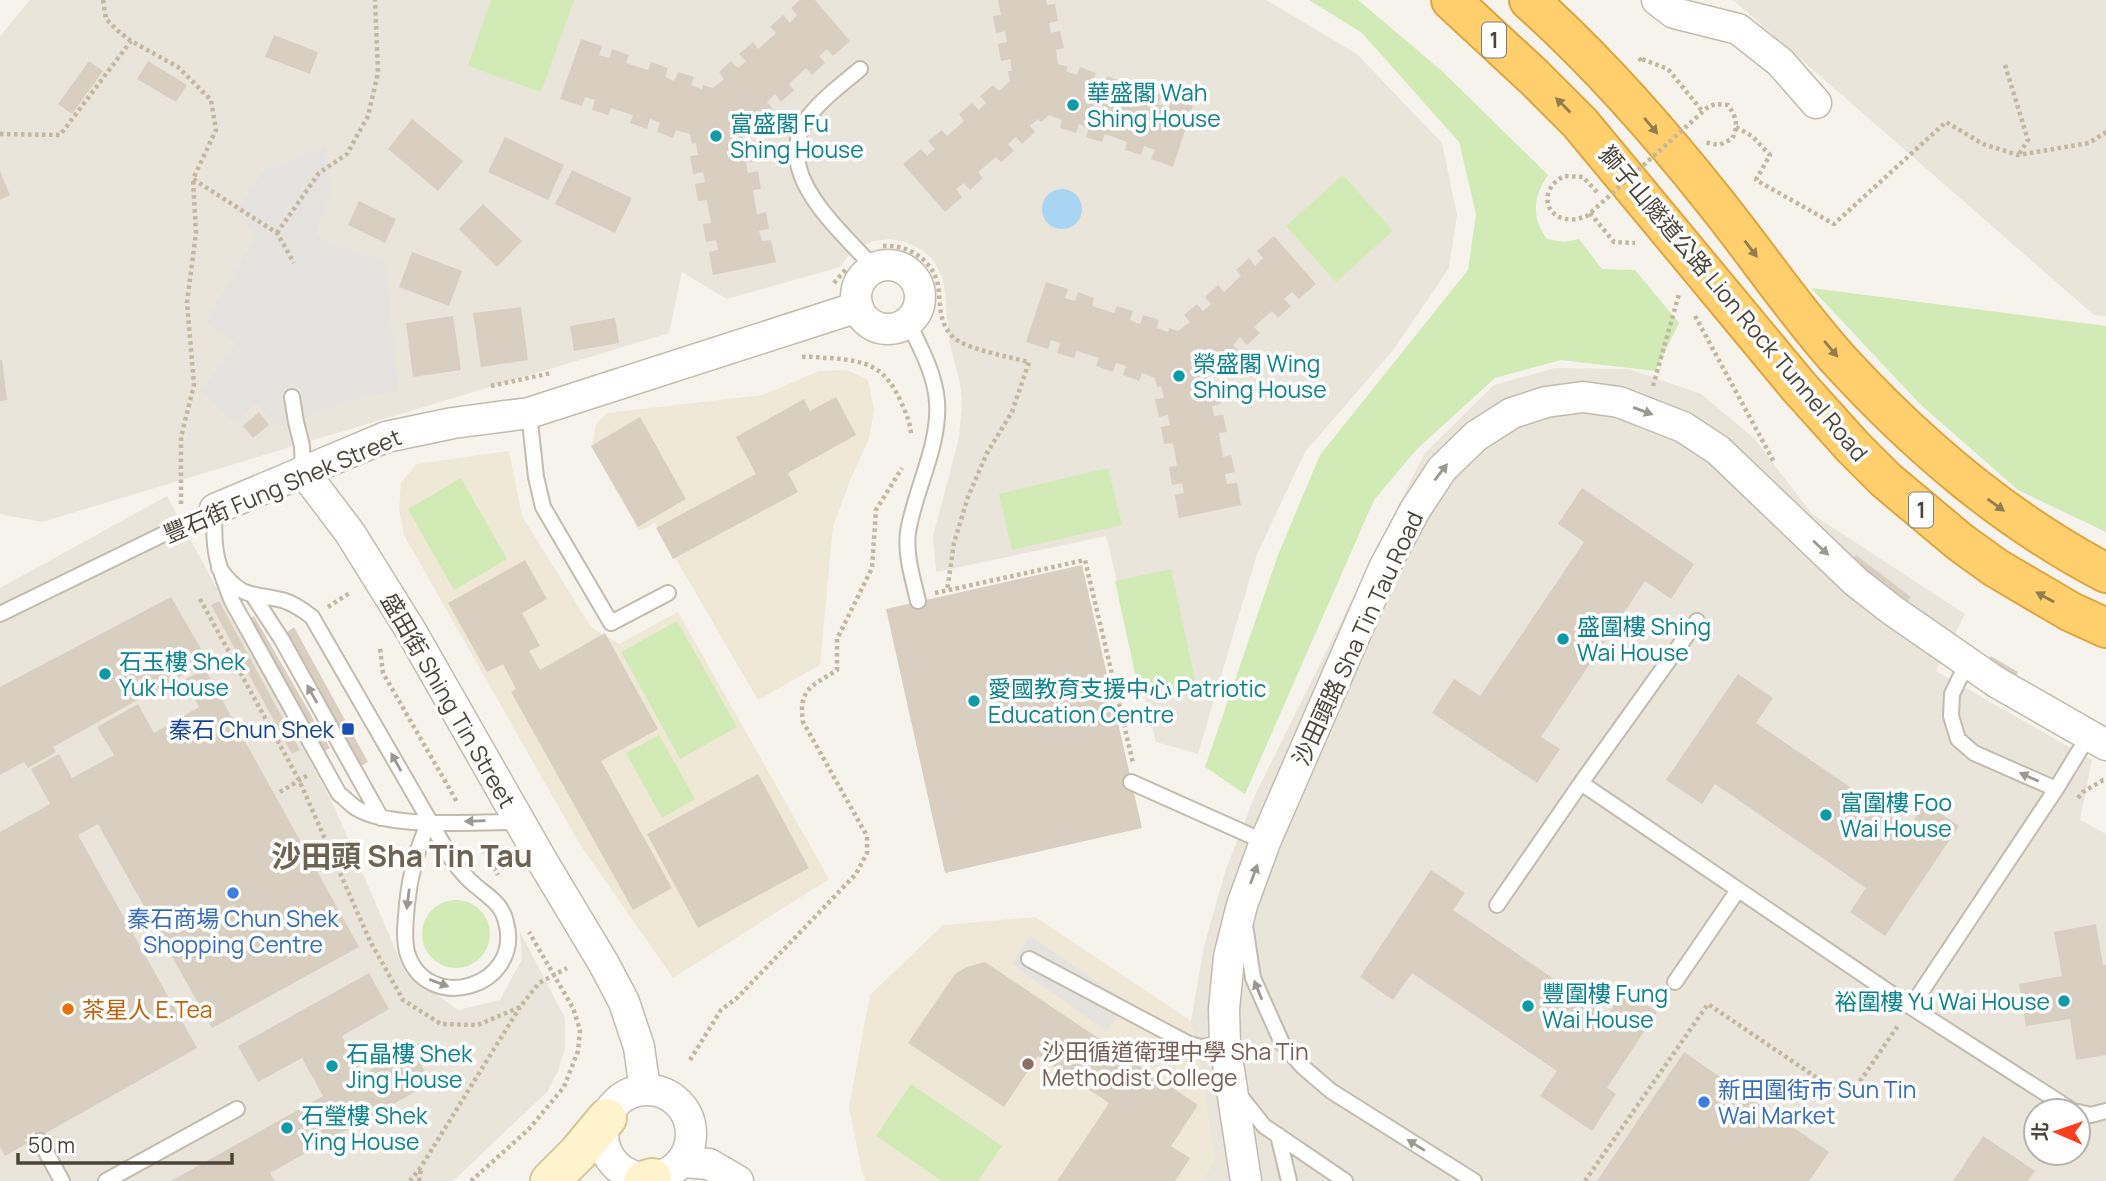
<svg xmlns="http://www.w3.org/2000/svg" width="2106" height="1181" viewBox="0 0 2106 1181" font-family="Manrope,'Noto Sans TC',sans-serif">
<rect width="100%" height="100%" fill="#f6f3ec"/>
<path fill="#eae5da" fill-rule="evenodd" d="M30,0H1266L1357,54L1442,143L1457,215L1449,268L1394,349L1305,452L1257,554L1198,754L1156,742L1106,536L936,572L933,536L959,438L962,402L960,383L949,340L945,292L942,277L934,261L922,250L906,242L890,239L873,241L858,248L847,257L840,267L727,299L682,272L669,333L42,522L0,514V36Z
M1733,0H2106V316L2094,315Z
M1555,368L1629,369L1701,394L1754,438L1812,514L1965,614L1936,671L2092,760L2080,820L2106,834V1181H1202L1215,1159L1191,1021L1204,946L1226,869L1256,793L1424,454L1494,385ZM2036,1111H2078V1153H2036Z
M167,496L334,806L405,972L458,1010L500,1000L522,959L520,932L565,1018V1048L558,1071L547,1092L453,1181H0V588Z"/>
<path fill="#efe8d6" d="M847,370L868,380L874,410L869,439L851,478L833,526L820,665L758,700L655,523L639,531L592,447L596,424L607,413L763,395L819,371Z
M509,451L522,516L591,627L619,644L678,612L829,879L673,978L579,843L404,535L399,509L401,483L416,464Z
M1035,917L1191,1021L1215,1160L1202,1181H866L862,1172L849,1107L870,995L943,925Z"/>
<path fill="#d2eab5" d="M491,0H574L541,92L468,66Z
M1309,0H1358L1442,71L1548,175C1533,196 1531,218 1547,239L1564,242L1579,239L1602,269L1635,270L1679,323L1655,371L1561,360L1495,378L1417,449L1374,500L1245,794L1205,767L1278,555L1320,455L1468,270L1476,214L1459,142L1362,33Z
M1343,175L1393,231L1336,282L1286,226Z
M1811,288L2106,326V532L2018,490L1920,404Z
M1108,468L1122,525L1012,550L999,494Z
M461,478L507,559L454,590L408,509Z
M1171,569L1195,680L1139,692L1115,581Z
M677,621L737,727L680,759L621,652Z
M659,735L695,799L662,818L626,753Z
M422 934a34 34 0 1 1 68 0a34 34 0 1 1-68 0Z
M911,1084L1002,1146L978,1181H942L876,1136Z"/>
<path fill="#e5e3e0" d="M326,146L332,193L314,236L385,261L398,391L366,397L276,427L257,402L234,423L201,391L236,343L205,322L256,236L237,211L264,169Z
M1030,936L1129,1003L1106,1031L1012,964Z"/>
<path fill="#a9d4f2" d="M1042 209a20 20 0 1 1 40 0a20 20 0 1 1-40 0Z"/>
<path fill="#d8cfc1" d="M800,0H815L850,41L833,56L827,49L819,56L825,63L812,75L806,68L789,84L794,90L781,102L775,94L767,102L773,109L760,120L755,114L746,121L749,125L741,131L744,146L752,144L756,161L746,163L748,173L758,171L761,189L753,190L757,214L766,212L769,229L759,231L762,241L771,240L776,262L713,275L709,252L718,250L716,240L706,242L703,224L711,223L707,200L698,201L695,184L705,182L703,172L693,174L690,156L698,155L696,143L692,144L690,134L676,130L673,138L657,132L660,123L650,119L647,129L630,123L633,115L611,108L608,115L592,110L595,100L585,97L582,106L560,99L581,39L602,46L599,55L609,58L612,49L629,55L626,63L648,70L651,62L668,68L665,77L674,81L678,72L694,77L691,85L702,89L703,85L713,88L724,79L719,72L731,61L738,68L746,61L739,54L753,42L758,49L776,33L770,27L783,15L790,23L797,15L791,8Z
M998,0H1046L1047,5L1055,4L1058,21L1049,23L1051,33L1060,31L1064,48L1056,50L1058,64L1068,67L1066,71L1077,75L1080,67L1096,73L1093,82L1103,86L1107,76L1123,82L1120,90L1143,98L1145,90L1162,95L1158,104L1169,108L1171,99L1193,106L1173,167L1151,159L1155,150L1144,146L1141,155L1125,150L1127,142L1105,134L1102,142L1086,137L1089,128L1079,124L1076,133L1060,128L1062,120L1049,115L1041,122L1038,119L1030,126L1035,132L1022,144L1016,137L1008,144L1014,151L1001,162L996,157L978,172L983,178L970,190L964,183L956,189L962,197L945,212L903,164L921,149L927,156L935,149L928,141L942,130L947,136L964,121L959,114L972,103L979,110L986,103L980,96L993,85L999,91L1010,81L1008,71H1012L1010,59L1001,61L998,44L1007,42L1005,31L996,33L993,16L1001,15Z
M274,35L318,52L310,74L265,57Z
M89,61L103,71L72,114L58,104Z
M148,61L187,85L176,102L137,79Z
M412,119L463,161L438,191L388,149Z
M505,137L564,165L548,200L488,172Z
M572,170L632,198L615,233L555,204Z
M0,171L10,195L0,200Z
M359,201L396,219L385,243L348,225Z
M483,204L522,241L497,267L459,229Z
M1274,236L1316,284L1299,299L1292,292L1284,299L1291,306L1278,318L1272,311L1254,327L1260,333L1247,345L1240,337L1233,345L1239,352L1226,363L1220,357L1212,365L1214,368L1207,374L1210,389L1218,387L1221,404L1212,406L1214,416L1223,415L1227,432L1219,433L1223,457L1231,455L1235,472L1225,474L1227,484L1237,483L1241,505L1179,518L1175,495L1184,493L1182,483L1172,485L1169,467L1177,466L1173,443L1164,444L1161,427L1170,425L1168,415L1159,417L1155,399L1164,398L1161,386L1157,387L1155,378L1142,373L1139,381L1123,375L1126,366L1116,363L1113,372L1096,366L1099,358L1077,351L1074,358L1057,353L1060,343L1051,340L1048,349L1026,342L1046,282L1068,289L1065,298L1075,301L1078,292L1094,298L1092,306L1114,313L1117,306L1133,311L1130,320L1140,324L1143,315L1159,320L1157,328L1168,332L1169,328L1178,331L1190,322L1184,315L1197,304L1203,311L1211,304L1205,297L1218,285L1224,292L1241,276L1236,270L1249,258L1255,266L1263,258L1257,251Z
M412,252L462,271L449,306L399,287Z
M521,307L528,360L481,367L473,313Z
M453,316L461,370L413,377L406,323Z
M615,318L619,343L574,351L570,326Z
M0,360H2L7,400L0,401Z
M836,397L856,435L788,473L798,492L673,559L656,528L756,474L736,437L804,399L810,411Z
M259,412L269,425L253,438L243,426Z
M640,417L686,499L638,527L591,446Z
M1582,488L1694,564L1671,599L1645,581L1541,737L1560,749L1537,783L1432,713L1454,679L1480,696L1584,542L1558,524Z
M1856,555L1911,597L1906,603L1851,561Z
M525,560L547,599L522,613L540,646L529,651L540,670L605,633L658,729L601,761L672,888L633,910L511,692L516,689L503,664L487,672L448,603Z
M1082,565L1142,828L945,873L886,609Z
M171,597L208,661L53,747L56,752L28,768L24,762L0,775V687Z
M219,601L300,750L292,754L211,605Z
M254,616L330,748L325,751L249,619Z
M294,627L368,762L361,766L287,632Z
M1991,656L2018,672L2014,679L1987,662Z
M205,669L359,947L212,1028L98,824L78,835L197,1048L5,1156L0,1147V832L50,804L31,769L59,754L72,778L114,755L97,727L138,704L154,733L199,707L184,680Z
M1738,674L1773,698L1756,723L1909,827L1925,803L1959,826L1885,936L1850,912L1866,888L1715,784L1702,804L1666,780Z
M758,774L809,868L698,928L647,834Z
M1431,870L1465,893L1453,910L1607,1015L1624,990L1657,1012L1607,1088L1616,1094L1592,1131L1540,1096L1557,1071L1412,973L1393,1000L1360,977Z
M2096,924L2103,965H2106V1055L2076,1060L2070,1019L2026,1026L2019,984L2062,976L2054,932Z
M985,962L1198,1105L1171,1146L1190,1158L1175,1181H1057L1109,1103L1038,1056L1004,1107L908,1043L955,974L967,967Z
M369,973L389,1009L342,1036L363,1074L411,1046L431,1083L270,1173L275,1181H171L323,1096L302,1058L258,1082L238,1046Z
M1684,1052L1829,1152L1809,1181H1597Z
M1983,1136L2035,1171L2028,1181H1953Z"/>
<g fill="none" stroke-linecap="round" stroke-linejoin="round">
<g stroke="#c2bbae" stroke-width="18">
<path id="lane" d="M860,69C845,82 828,94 815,109C762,167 838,227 874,268
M908,322C920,347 935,373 937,402C940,446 915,489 908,532C905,555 913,579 918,601
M292,397L296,422L302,446L303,471
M529,413L536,477L543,507L611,623L668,593
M219,568C241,598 249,593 282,600C293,603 303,610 312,617L451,858C458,868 466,878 476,886C489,897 502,904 506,922C524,987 426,1016 407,952C403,936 406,920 407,904C410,875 417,848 429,822
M254,597L282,640L381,818
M0,614L215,509C212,549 217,564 232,601L339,794C345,798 350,804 356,808C392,830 476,821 520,822
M1697,621L1581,783L1911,1007
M1967,663L1952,694L1951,716L1958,739L1974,753L2056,789L2089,735
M1131,782L1265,842
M2056,789L1911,1007L2073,1111
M1497,905L1581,783
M1245,925L1253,978L1282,1043L1303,1067L1331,1091L1474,1181
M1029,959L1189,1044L1201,1047L1225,1044
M1675,982L1738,890
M1241,1097L1264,1126L1345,1181
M2078,1112L2091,1115L2106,1111
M1278,1135L1289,1181
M40,1141L62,1181
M106,1181L237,1109"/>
</g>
<g stroke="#c2bbae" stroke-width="33">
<path id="street" d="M1657,0L1674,13L1738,29L1780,62L1816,103
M856 297a32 32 0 1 1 64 0a32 32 0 1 1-64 0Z
M303,471L350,533L411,631L544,864L604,964L624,1002L639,1047L645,1090
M215,509L386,437L453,423L529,413L858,307
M603 1134a44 44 0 1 1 88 0a44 44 0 1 1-88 0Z
M683,1162L709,1164L738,1181
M1246,1181L1225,1044L1224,1009L1229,957L1242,905L1265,842L1384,568L1415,510L1442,469L1476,436L1512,413L1546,402L1583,397L1619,402L1683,427L1718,450L1856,582L1892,610L1996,682L2106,745"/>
</g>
<g stroke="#d6c79b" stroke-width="42">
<path id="secondary" d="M550,1181L578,1153L607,1118
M643,1181L652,1178"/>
</g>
<g stroke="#e0a43c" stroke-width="42">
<path id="highway" d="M1451,0L1534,77L1580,123L1799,387L1853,447L1886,480L1960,542L1996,568L2071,612L2106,628
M1529,0C1597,61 1658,130 1715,202C1757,254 1794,310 1839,360C1917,445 2003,519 2106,573"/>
</g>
<path stroke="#c4b79f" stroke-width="4.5" stroke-dasharray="3.5 3.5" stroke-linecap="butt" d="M103,0L106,19L118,31L131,41L178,67L211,100L216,130L193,179L277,233L294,263
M1641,61L1639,58L1668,69L1703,112
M2005,65L2028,140L2019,154
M1736,127L1752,136L1770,155L1756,180L1834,224L1946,122L1983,144L2018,155L2089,143L2106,132
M0,134L60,135L131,41
M1590,213L1614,242L1635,243
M277,233L319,173L347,154L368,116L378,73L375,0
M883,246C906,244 930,258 937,281C942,301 936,320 953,337C965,349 1010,357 1029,362L1012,412L987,453L968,497L954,543L947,591
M834,283L847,268
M1695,316L1774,462
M802,357C812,356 821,358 830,358C867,361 885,366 901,402C906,413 910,422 911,434
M491,386L551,373
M1653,386L1679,294
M181,504V437L194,385L187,302L196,233L193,179
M935,593L1085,560L1133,763
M200,599L299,780L370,941L403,1000L441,1024L478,1025L520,1007L539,983L567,968
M328,607L351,592
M380,649L383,673L457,802
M280,792L308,775
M2078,798L2083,792L2103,780H2106
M480,843L498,875
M690,1060L721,1010L738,997L856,874L867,853V836L803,722C798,689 812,686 837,670V639L872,568L876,510L902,468
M410,1181L421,1167L520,1007
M419,1181L421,1168
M471,1181L529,1129L564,1087L578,1051L580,1030L573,1008L529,932
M1585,1181L1708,1004L1848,1099L1899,1024"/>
<use href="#lane" stroke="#fff" stroke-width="14"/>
<use href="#street" stroke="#fff" stroke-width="30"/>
<use href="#secondary" stroke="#fff3cd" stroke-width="38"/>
<use href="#highway" stroke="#ffcf6e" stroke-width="38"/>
<path stroke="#c4b79f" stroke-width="4.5" stroke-dasharray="3.5 3.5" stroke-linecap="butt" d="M1597,192L1583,177L1564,176C1532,193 1550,231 1587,216L1708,107L1715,104L1728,105C1736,116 1739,126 1732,139L1719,145L1703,142"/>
</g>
<defs><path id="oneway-solid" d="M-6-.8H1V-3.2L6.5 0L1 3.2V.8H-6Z" transform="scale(1.75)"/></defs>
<g fill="#937c4e">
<use href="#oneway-solid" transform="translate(1563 105) rotate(-135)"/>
<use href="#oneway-solid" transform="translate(1651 126) rotate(50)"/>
<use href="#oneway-solid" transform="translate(1751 249) rotate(53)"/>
<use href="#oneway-solid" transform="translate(1831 349) rotate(50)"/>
<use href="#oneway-solid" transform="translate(1996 505) rotate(36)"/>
<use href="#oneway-solid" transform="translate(2045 597) rotate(-151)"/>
</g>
<g fill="#9c9892">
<use href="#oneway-solid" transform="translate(1643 411) rotate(20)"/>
<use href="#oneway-solid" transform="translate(1441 472) rotate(-52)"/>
<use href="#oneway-solid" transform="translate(1821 548) rotate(43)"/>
<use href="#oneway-solid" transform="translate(312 694) rotate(-119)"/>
<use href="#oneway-solid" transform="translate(396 762) rotate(-119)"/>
<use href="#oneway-solid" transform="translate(2029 777) rotate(-156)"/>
<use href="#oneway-solid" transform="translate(475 821) rotate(178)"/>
<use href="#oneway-solid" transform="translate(1254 874) rotate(-70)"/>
<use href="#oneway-solid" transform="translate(408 899) rotate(97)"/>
<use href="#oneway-solid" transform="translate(439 983) rotate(21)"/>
<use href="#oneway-solid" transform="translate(1258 990) rotate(-112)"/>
<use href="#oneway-solid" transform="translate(1416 1145) rotate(-148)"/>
</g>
<g fill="#0f9aa8" stroke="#fff" stroke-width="2.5">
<circle cx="1073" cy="105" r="7"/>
<circle cx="716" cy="136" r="7"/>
<circle cx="1179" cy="376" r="7"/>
<circle cx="1563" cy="639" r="7"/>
<circle cx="105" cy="674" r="7"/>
<circle cx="974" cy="701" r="7"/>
<circle cx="1826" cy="815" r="7"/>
<circle cx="2064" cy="1001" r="7"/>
<circle cx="1528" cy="1006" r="7"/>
<circle cx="332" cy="1066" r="7"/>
<circle cx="287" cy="1128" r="7"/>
</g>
<rect fill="#1a4fb4" stroke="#fff" stroke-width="2.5" x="341" y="722" width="14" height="14" rx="3.5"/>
<g fill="#3f7fe0" stroke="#fff" stroke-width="2.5">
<circle cx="233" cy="893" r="7"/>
<circle cx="1704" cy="1102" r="7"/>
</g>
<circle fill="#e8710a" stroke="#fff" stroke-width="2.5" cx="68" cy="1009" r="7"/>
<circle fill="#8d6e63" stroke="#fff" stroke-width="2.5" cx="1028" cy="1064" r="7"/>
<g text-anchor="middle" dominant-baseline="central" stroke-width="7" stroke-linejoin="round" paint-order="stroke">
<g fill="#fff" stroke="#817c74" stroke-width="2">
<rect x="1482" y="22.5" width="24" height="35" rx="5"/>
<rect x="1909" y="492.5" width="24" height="35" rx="5"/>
</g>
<g font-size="21" font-weight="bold" fill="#4b4439">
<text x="1494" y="40">1</text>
<text x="1921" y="510">1</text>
</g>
<g font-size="23" fill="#0d838f" stroke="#fff" text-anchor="start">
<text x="1087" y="92">華盛閣 Wah<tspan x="1087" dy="26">Shing House</tspan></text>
<text x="730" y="123">富盛閣 Fu<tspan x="730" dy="26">Shing House</tspan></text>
<text x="1193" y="363">榮盛閣 Wing<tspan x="1193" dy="26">Shing House</tspan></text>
<text x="1577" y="626">盛圍樓 Shing<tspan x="1577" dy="26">Wai House</tspan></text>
<text x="119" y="661">石玉樓 Shek<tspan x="119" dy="26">Yuk House</tspan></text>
<text x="988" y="688">愛國教育支援中心 Patriotic<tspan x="988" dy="26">Education Centre</tspan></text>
<text x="1840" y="802">富圍樓 Foo<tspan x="1840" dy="26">Wai House</tspan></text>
<text x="1542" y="993">豐圍樓 Fung<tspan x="1542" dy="26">Wai House</tspan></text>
<text x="2050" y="1001" text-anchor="end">裕圍樓 Yu Wai House</text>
<text x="346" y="1053">石晶樓 Shek<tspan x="346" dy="26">Jing House</tspan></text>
<text x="301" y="1115">石瑩樓 Shek<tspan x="301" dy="26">Ying House</tspan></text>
</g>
<g font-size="23" fill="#4b4439" stroke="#fff">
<text transform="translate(1734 303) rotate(50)">獅子山隧道公路 Lion Rock Tunnel Road</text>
<text transform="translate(282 485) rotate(-23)">豐石街 Fung Shek Street</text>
<text transform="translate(1357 638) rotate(-65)">沙田頭路 Sha Tin Tau Road</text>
<text transform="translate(449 700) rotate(60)">盛田街 Shing Tin Street</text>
</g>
<g font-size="23" fill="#164399" stroke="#fff" text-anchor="end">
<text x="334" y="729">秦石 Chun Shek</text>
</g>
<g font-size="23" fill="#366cbe" stroke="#fff">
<text x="233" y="918">秦石商場 Chun Shek<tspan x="233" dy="26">Shopping Centre</tspan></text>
<text x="1718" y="1089" text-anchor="start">新田圍街市 Sun Tin<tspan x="1718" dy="26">Wai Market</tspan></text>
</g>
<g font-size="23" fill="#c56008" stroke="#fff" text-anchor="start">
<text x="82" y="1009">茶星人 E.Tea</text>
</g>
<g font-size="23" fill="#785e54" stroke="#fff" text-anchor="start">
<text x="1042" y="1051">沙田循道衛理中學 Sha Tin<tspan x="1042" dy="26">Methodist College</tspan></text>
</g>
<g font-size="30" font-weight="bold" fill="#6e6250" stroke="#fff">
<text x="402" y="855">沙田頭 Sha Tin Tau</text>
</g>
</g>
<g transform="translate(2057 1132) rotate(272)"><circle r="33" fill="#ffffff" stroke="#b7b4b0" stroke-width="2"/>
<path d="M0-5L12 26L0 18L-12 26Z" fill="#fc3f1d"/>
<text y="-10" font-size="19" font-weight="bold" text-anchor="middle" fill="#4b4439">北</text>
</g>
<path d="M18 1153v10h214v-10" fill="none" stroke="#4b4439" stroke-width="3.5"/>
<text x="28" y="1153" font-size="21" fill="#4b4439" stroke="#ffffff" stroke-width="5" paint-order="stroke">50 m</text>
</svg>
